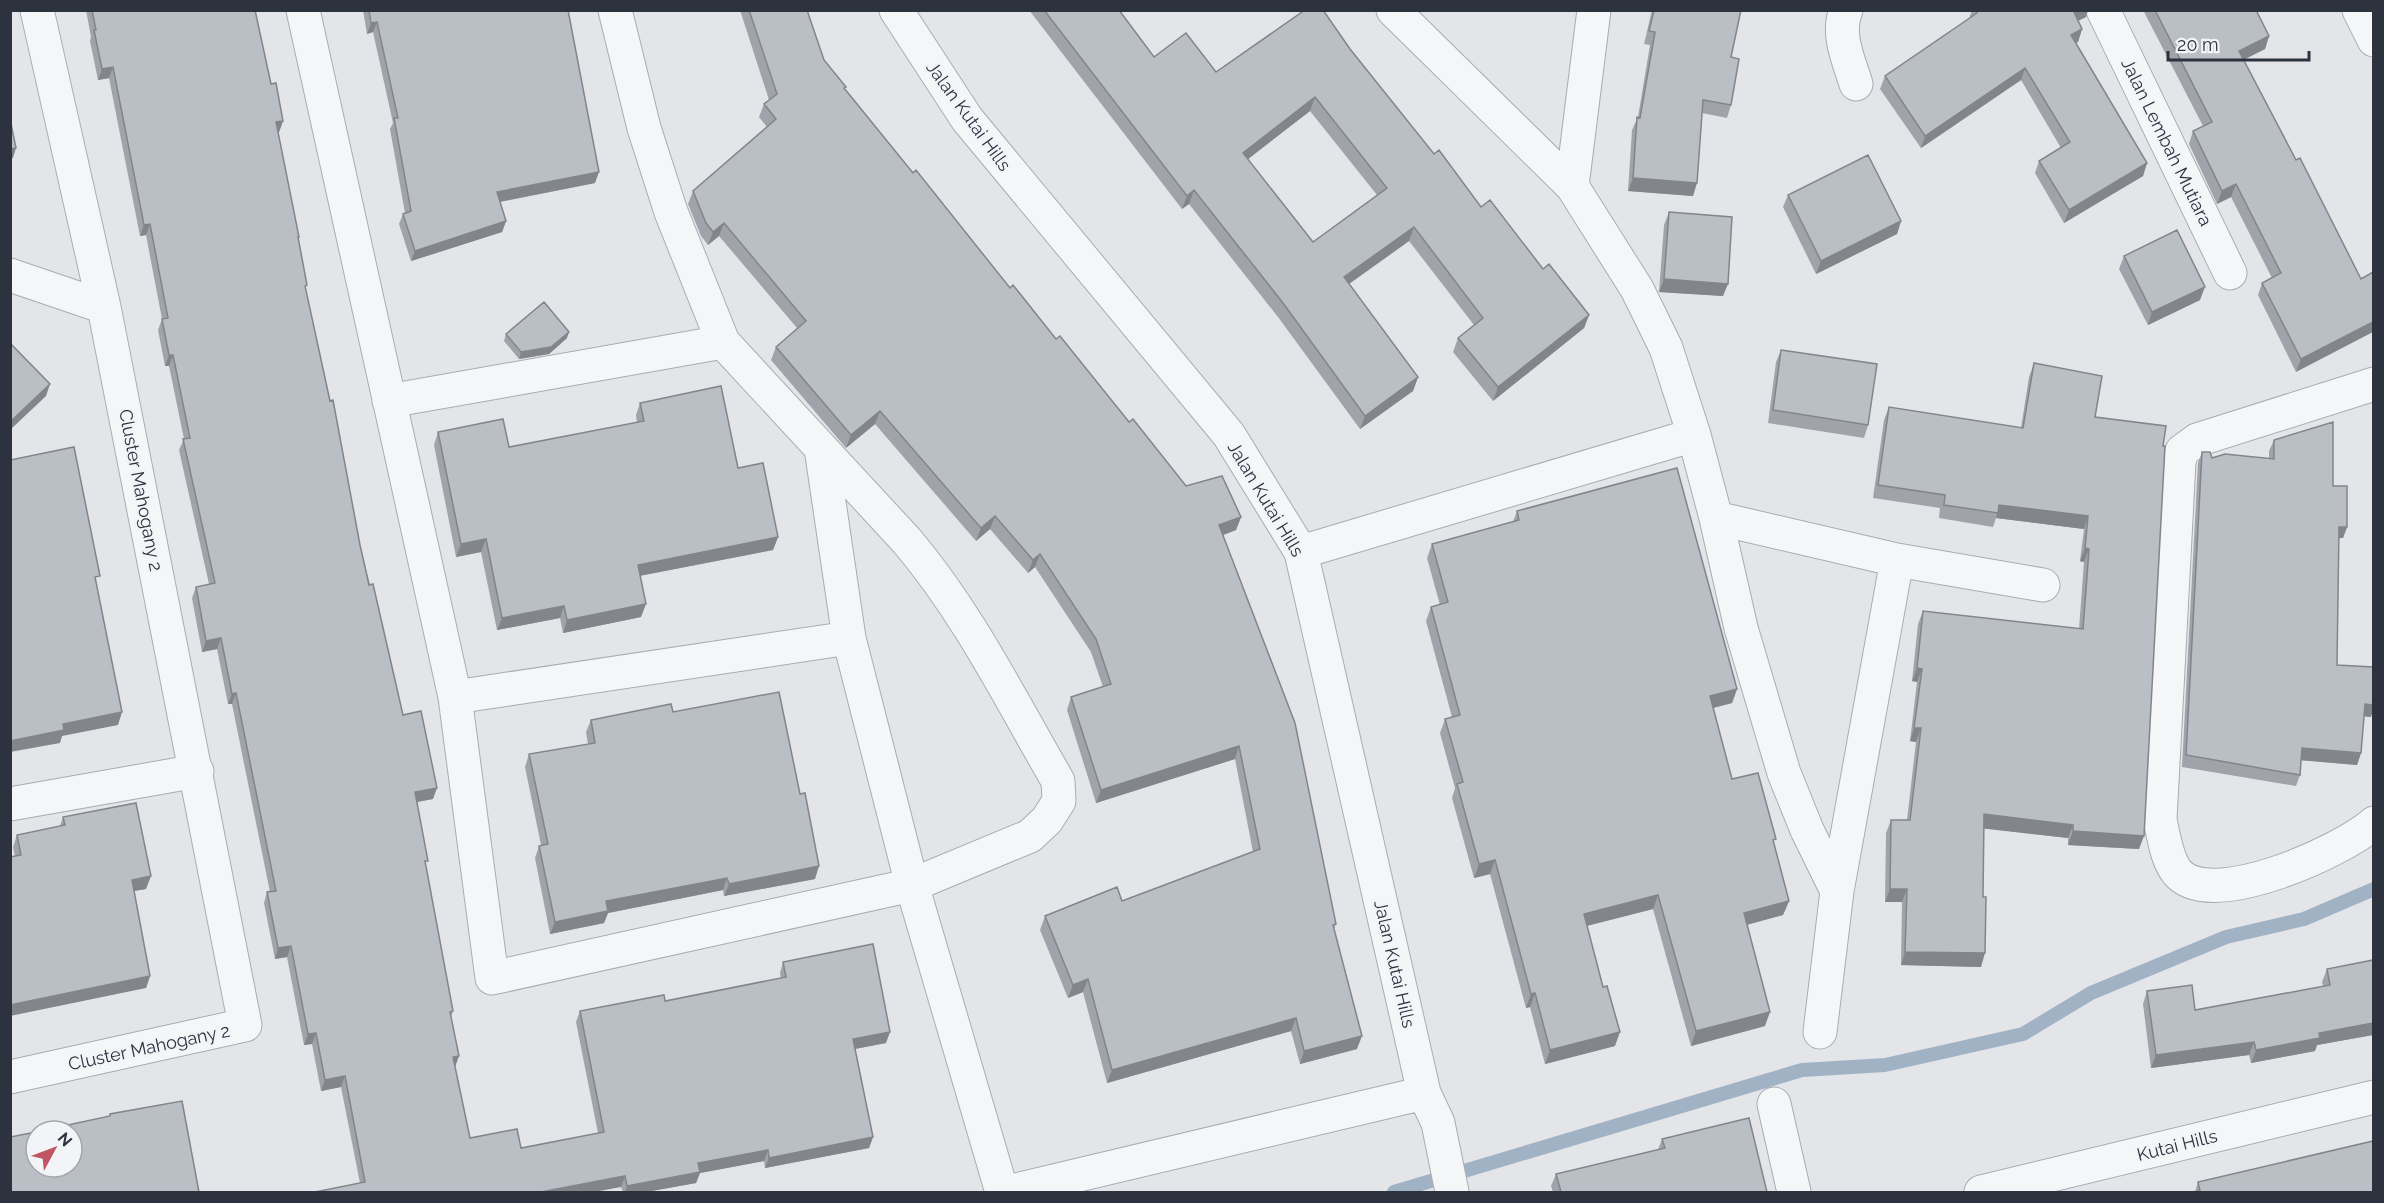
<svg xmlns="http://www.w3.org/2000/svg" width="2384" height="1203" viewBox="0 0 2384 1203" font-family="Raleway,sans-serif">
<rect width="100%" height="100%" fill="#e3e5e9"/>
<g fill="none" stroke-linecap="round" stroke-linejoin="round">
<path stroke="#a2b2c5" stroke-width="14" d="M1394,1192L1802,1070L1885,1065L2023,1034L2091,993L2226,937L2304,919L2374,889"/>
<g stroke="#a8acb3" stroke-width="35">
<path id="minor" d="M303,10L455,697L492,978L912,885L849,638L821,448
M896,10L967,119L1229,435L1301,552L1424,1093L1438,1123L1452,1192
M1393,10L1572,186L1637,289L1666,348L1694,435L1716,518L1741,628L1784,773L1807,830L1837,891L1820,1032
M1846,10C1836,34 1849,61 1856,84
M2103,10L2230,273
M2359,10L2374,40
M1572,186L1594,10
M10,275L104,307
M723,342L907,541C968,613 1011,700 1058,781L1059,801L1047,820L1030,836L912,885L1002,1192
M2374,384L2197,440L2182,451L2179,462L2160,820C2164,836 2166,858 2177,872C2210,912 2343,851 2374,823
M389,401L723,342L671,212L644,128L615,10
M1716,518L1897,560L2043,585
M1301,552L1694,435
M455,697L849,638
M10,804L197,771
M1837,891L1897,560
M10,1077L245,1025L104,307L37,10
M1774,1104L1794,1192
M1007,1192L1424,1093
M1981,1192L2374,1097"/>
</g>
<use href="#minor" stroke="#f5f6f8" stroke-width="33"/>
</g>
<path fill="#a0a3a9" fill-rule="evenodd" d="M86,10H255L271,84L283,121L279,132H278L299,237L298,240L306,290L360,545L403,715L433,799L417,802L426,867L453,1011L451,1017L455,1067L470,1138L521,1148L598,1133L576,1022L580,1011L665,1001L781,978L780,973L783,962L886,1043L855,1049L873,1137L869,1148L765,1168L764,1161L700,1173L696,1183L646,1192H623L621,1187L360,1183L341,1087L321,1091L312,1044L304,1045L287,957L275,959L264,903L267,892H270L232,704H228L217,649L202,652L192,598L196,587L209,584L179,450L184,439L169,366H165L158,330L162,319L146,235L140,236L109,78L98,80L90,41L91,37Z
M363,10H568L595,183L500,202L506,221L502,232L411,261L399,224L403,214L405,213L390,129L393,123L373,32L367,34Z
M740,10H813L807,13L824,60L846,87L845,89L913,173L1010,288L1056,339L1186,486L1241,517L1236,530L1223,535L1336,924L1334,929L1357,1049L1300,1064L1291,1031L1107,1083L1083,992L1068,998L1040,930L1045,916L1122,901L1253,852L1235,759L1096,803L1067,710L1071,697L1103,687L1091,652L1035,567L1028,573L990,529L976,541L875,424L846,448L771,360L776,347L797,328L719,236L708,245L701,236L688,204L693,191L767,127L759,117L764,104L769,100Z
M1029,10H1119L1154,57L1216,72L1350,49L1434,154L1481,207L1589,315L1584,328L1493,401L1453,352L1458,338L1474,325L1409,241L1349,284L1418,377L1413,391L1360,429L1278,317L1189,204L1182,209ZM1310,111L1377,195L1313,242L1247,159Z
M1652,10H1741L1731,57V105L1727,118L1702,113L1693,196L1628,191L1632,130L1638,117L1650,45L1644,44Z
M1972,10H2088L2086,17L2078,21L2082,29L2078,42L2076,43L2147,163L2143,176L2064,223L2035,173L2039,161L2061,148L2021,80L1921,148L1880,89L1885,76L1969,19Z
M2143,10H2256L2269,36L2265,49L2243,60L2296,160L2361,279L2296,372L2258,295L2262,283L2272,278L2231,197L2217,204L2189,144L2193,131L2203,126Z
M1788,195L1901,221L1897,234L1816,274L1783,207Z
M1669,212L1723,296L1659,292L1664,225Z
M2124,256L2200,300L2148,325L2119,269Z
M506,334L567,338L549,354L519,359L504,341Z
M1781,350L1868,425L1864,438L1768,423L1776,362Z
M2034,363L2095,417L2163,446L2139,849L2068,845V838L1984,828L1981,967L1901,965L1902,902H1885L1886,833L1891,820H1907L1916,742L1910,741L1917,682L1912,681L1918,624L1923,611L2079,629L2084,562L2080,561L2084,529L1996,518L1993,527L1939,518L1940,508L1873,498L1884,420L1889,407L2021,428L2029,377Z
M640,403L738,468L778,537L773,550L640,576L641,617L563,633L560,618L497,630L481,552L456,557L434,445L438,432L509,447L637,423L636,415Z
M2274,440L2333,486L2347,527L2343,538H2339L2337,665L2371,717L2364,716L2361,753L2357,765L2301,760L2300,775L2296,786L2182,767L2198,463L2202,452L2212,458H2269V451Z
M1517,511L1737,689L1732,703L1713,708L1732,779L1774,845L1789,901L1783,915L1747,925L1765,1026L1691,1046L1653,909L1587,926L1615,1046L1545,1064L1530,1007L1526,1008L1490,874L1474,878L1452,798L1455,788L1440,733L1445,719L1452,717L1426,621L1431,607L1440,605L1427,558L1432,544L1513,522Z
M673,712L815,879L724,896L723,890L608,913L604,923L550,934L535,858L539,846L541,845L525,767L529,754L588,744L586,732L591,720Z
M63,817L146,889L134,891L150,976L146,988L15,856L13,847L17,835L60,826Z
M2373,960V1035L2317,1045L2315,1051L2251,1063L2249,1055L2151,1068L2143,1004L2147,991L2195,1010L2323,986L2322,982L2327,969Z
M1662,1139L1767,1192H1553L1551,1186L1556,1174L1658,1150Z
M2373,1141L2195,1192L2198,1182Z"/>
<path fill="#82858a" d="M2077,10H2088L2086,17L2069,25L2074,12Z
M377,22L373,32L367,34L371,23Z
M2082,29L2078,42L2066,48L2071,35Z
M2269,36L2265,49L2235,64L2239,51Z
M113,67L109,78L98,80L102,69Z
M2025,68L2021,80L1921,148L1925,136Z
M1315,97L1310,111L1238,167L1243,153Z
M283,121L279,132L272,133L276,122Z
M16,148L13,158L10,159V149Z
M2147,163L2143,176L2064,223L2069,210Z
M599,172L595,183L493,203L497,192Z
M1633,178L1697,183L1693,196L1628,191Z
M2236,184L2231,197L2217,204L2222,191Z
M1194,190L1189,204L1182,209L1187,196Z
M506,221L502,232L411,261L415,251Z
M1901,221L1897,234L1816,274L1821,261Z
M724,223L719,236L708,245L713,232Z
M150,224L146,235L140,236L144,225Z
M1414,227L1409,241L1339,291L1344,277Z
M1664,279L1728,284L1723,296L1659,292Z
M2205,287L2200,300L2148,325L2152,312Z
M1589,315L1584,328L1493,401L1498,387Z
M2373,322V332L2296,372L2301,359Z
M569,332L567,338L549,354L519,359L521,352Z
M169,355H173L169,366H165Z
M1418,377L1413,391L1360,429L1365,416Z
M50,384L46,396L10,430V422Z
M880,411L875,424L846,448L851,435Z
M1999,505L2088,516L2084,529L1996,518Z
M995,516L990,529L976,541L981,528Z
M1241,517L1236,530L1215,538L1219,525Z
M2339,527H2347L2343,538H2335Z
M778,537L773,550L633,577L638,565Z
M486,539L481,552L456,557L461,544Z
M2085,548L2089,549L2084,562L2080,561Z
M1040,554L1035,567L1028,573L1033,560Z
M646,604L641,617L563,633L567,620Z
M564,606L560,618L497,630L502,618Z
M221,638L217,649L202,652L206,641Z
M1917,668L1922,669L1917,682L1912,681Z
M1737,689L1732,703L1705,710L1710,696Z
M236,693L232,704H228L232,694Z
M2365,704L2373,705V710L2371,717L2361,716Z
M122,712L118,725L62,736L60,743L10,752V741L63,724Z
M1914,728H1921L1916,742L1910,741Z
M1239,746L1235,759L1096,803L1101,790Z
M2302,748L2361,753L2357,765L2298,760Z
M437,788L433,799L411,803L415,792Z
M1984,814L2073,825L2068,838L1979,828Z
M2073,831L2144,836L2139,849L2068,845Z
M1495,860L1490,874L1474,878L1479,864Z
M819,866L815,879L724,896L729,884Z
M151,876L146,889L127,892L132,880Z
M727,878L723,890L608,913L604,923L550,934L555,922L606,901Z
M1890,889H1907L1902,902H1885Z
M1658,895L1653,909L1578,928L1584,914Z
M1789,901L1783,915L1738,927L1744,913Z
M291,946L287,957L275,959L278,948Z
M1905,952L1985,953L1981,967L1901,965Z
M150,976L146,988L10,1016V1005Z
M1088,979L1083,992L1068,998L1073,985Z
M1535,993L1530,1007L1526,1008L1531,994Z
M1770,1012L1765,1026L1691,1046L1696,1031Z
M1296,1018L1291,1031L1107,1083L1112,1070Z
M2373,1023V1035L2317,1045L2315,1051L2251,1063L2256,1050L2319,1033Z
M890,1032L886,1043L849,1050L853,1039Z
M1620,1032L1615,1046L1545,1064L1550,1050Z
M316,1033L312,1044L304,1045L308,1034Z
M1362,1036L1357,1049L1300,1064L1304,1051Z
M2254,1042L2249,1055L2151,1068L2156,1055Z
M459,1056L455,1067L449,1068L453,1057Z
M345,1076L341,1087L321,1091L325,1080Z
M873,1137L869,1148L765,1168L769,1158Z
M768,1150L764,1161L700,1173L696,1183L646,1192H625L627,1186L698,1163Z
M625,1176L621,1187L594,1192H541Z"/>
<path fill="#babec5" stroke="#82858a" stroke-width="1.5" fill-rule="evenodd" d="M92,10H255L271,84L276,83L283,121L276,122L299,237H298L307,285L305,286L330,401L333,400L360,545L369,585L373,584L403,715L421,711L437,788L415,792L428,861H425L453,1011L450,1012L459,1056L453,1057L470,1138L517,1129L521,1148L604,1132L580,1011L664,995L665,1001L786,977L783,962L873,944L890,1032L853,1039L873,1137L769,1158L768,1150L698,1163L700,1172L627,1186L625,1176L541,1192H315L365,1182L345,1076L325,1080L316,1033L308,1034L291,946L278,948L267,892L276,891L236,693L232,694L221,638L206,641L196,587L215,583L183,439L190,438L173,355H169L162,319L168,318L150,224L144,225L113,67L102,69L94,30H96Z
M369,10H568L599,172L497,192L506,221L415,251L403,214L411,211L394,118H398L377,22L371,23Z
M749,10H807L824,60L846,87L844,88L913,173L916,170L1010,288L1013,285L1056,339L1060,336L1129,422L1133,419L1186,486L1222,476L1241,517L1219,525L1295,723L1336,924L1333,925L1362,1036L1304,1051L1296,1018L1112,1070L1088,979L1073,985L1045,916L1117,887L1122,901L1260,849L1239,746L1101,790L1071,697L1111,684L1096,639L1040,554L1033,560L995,516L981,528L880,411L851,435L776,347L806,321L724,223L713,232L706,223L693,191L776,119L764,104L777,94Z
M1044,10H1119L1154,57L1186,33L1216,72L1305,10H1323L1350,49L1434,154L1439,150L1481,207L1490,200L1543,269L1549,264L1589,315L1498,387L1458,338L1483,318L1414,227L1344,277L1418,377L1365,416L1283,303L1194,190L1187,196ZM1315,97L1387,188L1313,242L1243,153Z
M1654,10H1741L1731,57L1739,59L1731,105L1703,100L1697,183L1633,178L1637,117L1640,118L1655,32L1649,31Z
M1976,10H2077L2074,12L2082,29L2071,35L2147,163L2069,210L2039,161L2070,142L2025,68L1925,136L1885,76L1977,13Z
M2155,10H2256L2269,36L2239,51L2296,160L2300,158L2361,279L2373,272V322L2301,359L2262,283L2281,273L2236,184L2222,191L2193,131L2212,122Z
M10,119L16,148L10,149Z
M1868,155L1901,221L1821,261L1788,195Z
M1669,212L1732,217L1728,284L1664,279Z
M2177,230L2205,287L2152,312L2124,256Z
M544,302L569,332L551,347L521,352L506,334Z
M10,343L50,384L10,422Z
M1781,350L1877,364L1868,425L1773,410Z
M2034,363L2102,376L2095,417L2166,426L2163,446H2165L2144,836L2073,831V825L1984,814L1983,897H1986L1985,953L1905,952L1907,889H1890L1891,820H1910L1921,728H1914L1922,669L1917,668L1923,611L2083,629L2089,549L2085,548L2088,516L1999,505L1998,513L1944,505L1945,495L1878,485L1889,407L2023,428Z
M721,386L738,468L763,463L778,537L638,565L646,604L567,620L564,606L502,618L486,539L461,544L438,432L503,419L509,447L644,421L640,403Z
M2333,422V486H2347V527H2339L2337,665L2373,667V705L2365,704L2361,753L2302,748L2300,775L2186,755L2202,452H2210L2212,458L2225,454L2274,459V440Z
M74,447L100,576L95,577L122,712L63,724L64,730L10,741V460Z
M1677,468L1737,689L1710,696L1732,779L1758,773L1776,839L1773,840L1789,901L1744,913L1770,1012L1696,1031L1658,895L1584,914L1603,987L1607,986L1620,1032L1550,1050L1535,993L1531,994L1495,860L1479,864L1457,784L1463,782L1445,719L1460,715L1431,607L1448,602L1432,544L1519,520L1517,511Z
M779,692L800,794L805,793L819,866L729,884L727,878L606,901L608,911L555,922L539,846L548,844L529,754L595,743L591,720L671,704L673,712Z
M136,803L151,876L132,880L150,976L10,1005V857L21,855L17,835L65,825L63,817Z
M2373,960V1023L2319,1033L2320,1038L2256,1050L2254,1042L2156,1055L2147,991L2192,985L2195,1010L2330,985L2327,969Z
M182,1101L199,1192H10V1137L36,1132V1167H72V1131H40L110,1116V1114Z
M1749,1118L1767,1192H1561L1556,1174L1665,1148L1662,1139Z
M2373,1141V1192H2191L2200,1191L2198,1182Z"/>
<g text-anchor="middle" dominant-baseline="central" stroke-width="5" stroke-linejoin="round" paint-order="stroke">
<g font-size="18" fill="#2c333f" stroke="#f2f4f7">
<text transform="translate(969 116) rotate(54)">Jalan Kutai Hills</text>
<text transform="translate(2167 142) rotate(64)">Jalan Lembah Mutiara</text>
<text transform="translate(141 490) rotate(79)">Cluster Mahogany 2</text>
<text transform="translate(1266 499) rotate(59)">Jalan Kutai Hills</text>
<text transform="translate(1395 964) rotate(77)">Jalan Kutai Hills</text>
<text transform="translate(149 1047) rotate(-12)">Cluster Mahogany 2</text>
<text transform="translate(2177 1145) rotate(-14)">Kutai Hills</text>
</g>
</g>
<rect width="2384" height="1203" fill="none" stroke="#2c333f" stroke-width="24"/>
<g transform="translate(54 1149) rotate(49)"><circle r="28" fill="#f2f4f7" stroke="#a3a7ad" stroke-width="1.5"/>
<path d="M0-4.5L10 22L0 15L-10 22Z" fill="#c05662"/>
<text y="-9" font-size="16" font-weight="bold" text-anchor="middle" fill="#2c333f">N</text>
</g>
<path d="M2168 51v9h141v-9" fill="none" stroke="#2c333f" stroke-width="3"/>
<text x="2177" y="51" font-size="18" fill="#2c333f" stroke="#f2f4f7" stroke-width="4.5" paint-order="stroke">20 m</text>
</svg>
